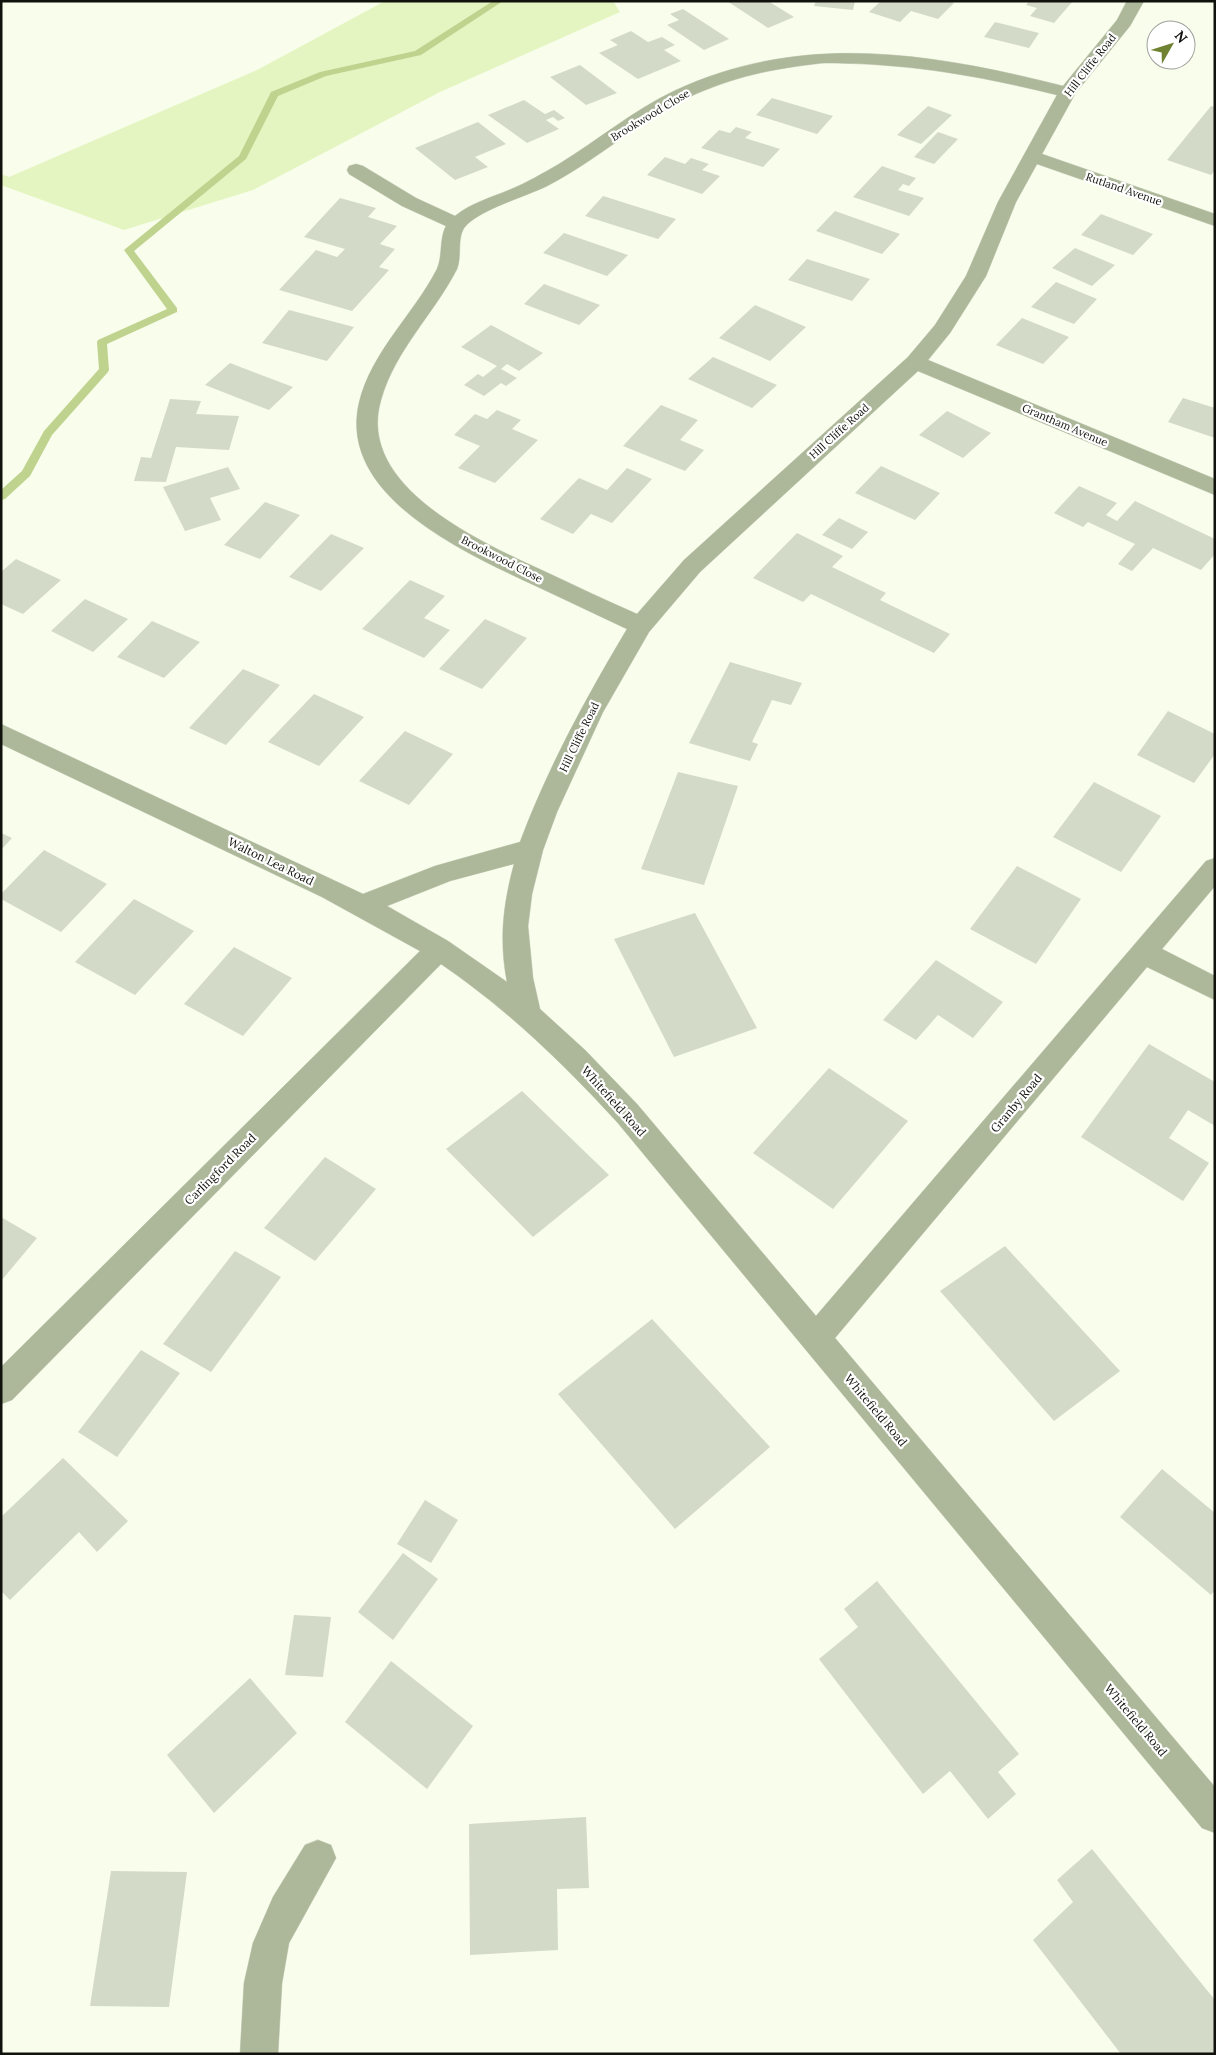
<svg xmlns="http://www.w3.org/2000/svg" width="1216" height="2055" viewBox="0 0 1216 2055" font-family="Lora,serif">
<rect width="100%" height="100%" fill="#f8feeb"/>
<path fill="#e5f5c2" d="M385,1H613L620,12L440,92L253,190L124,230L1,185V174L9,177L257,70Z"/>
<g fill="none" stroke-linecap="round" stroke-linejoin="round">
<path fill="#bfd38f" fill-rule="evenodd" d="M493,1H503L421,55L326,76L278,96L246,159L134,251L177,308V312L107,344L109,370L108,372L52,435L30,476L5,499L1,500V490L22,471L44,431L99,369L97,342L98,340L167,309L124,250L239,156L271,92L320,72L415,51Z"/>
</g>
<path fill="#d4dac8" d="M727,1H768L794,17L768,28Z
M816,1H855L853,10L814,6Z
M881,1H948L954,3L938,19L911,11L900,22L869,12Z
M1029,1H1073L1054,23L1030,16L1037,8L1026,5Z
M683,9L729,39L704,50L667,25L679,20L670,14Z
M995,22L1039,33L1029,48L984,37Z
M631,31L648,42L662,37L675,45L664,50L681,61L638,79L599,53L618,45L610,40Z
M580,65L617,93L586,105L550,77Z
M772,98L833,116L817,134L756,115Z
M524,100L545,114L554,110L565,118L558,121L553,117L546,120L559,129L527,143L488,115Z
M928,106L952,115L921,144L897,135Z
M1211,106L1215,107V170L1211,175L1167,160Z
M478,122L506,144L475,157L488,167L455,180L415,148Z
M736,127L752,132L745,138L780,149L763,167L701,148L719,130L730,133Z
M938,132L958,139L934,164L914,157Z
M665,157L685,164L691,158L709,164L702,170L720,176L702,194L647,175Z
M882,166L916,178L909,186L903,184L898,190L924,198L909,216L853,197Z
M603,196L676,219L658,239L585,216Z
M340,198L376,208L368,217L397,226L380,244L395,249L379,267L389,270L352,311L279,290L316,250L337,257L345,249L304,237Z
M835,211L900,234L882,254L816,231Z
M1101,214L1153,234L1133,255L1081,235Z
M564,233L628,255L607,276L543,253Z
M1075,248L1115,265L1092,286L1052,268Z
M807,259L870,279L852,301L788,280Z
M1056,282L1097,299L1074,324L1031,307Z
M544,284L600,305L579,325L524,304Z
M755,305L806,327L770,361L719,338Z
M289,310L354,327L327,361L262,343Z
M1022,318L1069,337L1043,364L996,345Z
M491,325L543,353L519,371L507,364L501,369L517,378L506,386L501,383L484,396L464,385L478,374L483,377L497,366L461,347Z
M713,357L777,385L752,408L688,379Z
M230,363L293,387L269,410L205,385Z
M1183,398L1215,408V438L1168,422Z
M170,399L201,401L196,414L239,416L229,450L176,447L166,482L134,481L141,457L151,458Z
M661,405L698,420L680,440L704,450L685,471L623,446Z
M497,410L521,420L512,429L538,440L495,483L458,468L480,446L454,435L475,414L487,419Z
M947,411L991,433L963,458L919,435Z
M881,466L940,493L915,520L855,493Z
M228,467L240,489L210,498L221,520L185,531L163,487Z
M627,468L652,479L612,523L591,514L573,534L540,519L579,478L607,490Z
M1079,486L1117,503L1106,515L1117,521L1135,501L1215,539V554L1201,570L1153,548L1132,571L1118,564L1135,544L1088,522L1083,527L1054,513Z
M265,502L300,515L260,559L224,545Z
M839,518L868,532L852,549L822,535Z
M797,533L843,556L832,567L886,593L880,600L950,634L934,653L811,594L803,602L753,578Z
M331,534L364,548L321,591L289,577Z
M16,559L61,580L23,614L1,604V572Z
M410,580L445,596L424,618L450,630L424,658L362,629Z
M85,599L128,619L93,652L51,631Z
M485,619L527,638L482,689L439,669Z
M152,621L200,642L164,678L117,657Z
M730,662L802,683L791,705L772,700L752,742L758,744L750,761L689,743Z
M243,669L280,685L226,745L189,728Z
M314,694L364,717L319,766L268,742Z
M1168,711L1215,734V754L1194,783L1137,755Z
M405,731L453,754L409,805L359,781Z
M678,772L738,786L704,885L641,869Z
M1094,782L1161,816L1121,872L1053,837Z
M1,833L12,838L1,850Z
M44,850L107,884L61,932L1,899V894Z
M1017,866L1081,899L1036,964L970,929Z
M134,899L194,931L135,995L75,962Z
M695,913L757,1028L674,1057L614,939Z
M234,947L292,978L243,1036L184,1004Z
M936,960L1003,1002L973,1038L938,1015L916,1040L883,1020Z
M1149,1044L1215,1082V1126L1188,1110L1169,1138L1209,1163L1183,1201L1081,1137Z
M829,1068L908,1121L833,1209L753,1153Z
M522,1091L609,1175L533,1237L446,1149Z
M325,1157L376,1189L315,1261L264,1228Z
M1,1217L37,1238L1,1281Z
M1005,1246L1120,1371L1054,1421L940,1291Z
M235,1251L281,1277L211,1372L163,1344Z
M652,1319L770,1447L675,1529L558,1394Z
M141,1350L180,1373L117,1457L78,1432Z
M63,1458L128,1521L97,1552L79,1532L10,1600L1,1591V1517Z
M1162,1469L1215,1513V1590L1211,1595L1120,1517Z
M425,1500L458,1520L431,1563L397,1544Z
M403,1553L438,1579L393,1640L358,1612Z
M877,1581L1019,1754L998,1772L1016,1794L988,1819L950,1771L923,1794L819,1659L858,1627L844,1609Z
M294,1615L331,1617L323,1677L285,1675Z
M391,1661L473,1726L427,1789L345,1722Z
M250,1678L297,1733L214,1813L167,1755Z
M586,1817L589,1888L557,1889L558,1950L470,1955L469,1824Z
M1092,1849L1215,2000V2054H1121L1033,1940L1073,1902L1057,1880Z
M111,1871L187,1872L169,2007L90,2006Z"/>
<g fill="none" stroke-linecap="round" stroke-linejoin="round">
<g stroke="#d3d8c7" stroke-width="1">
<path id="minor" d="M1127,1H1144L1130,26L1075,94L1042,154L1215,214V226L1037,164L1016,202L986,276L950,333L928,360L1215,479V495L918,371L700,572L649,632L603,712L557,812L543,850L532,894L528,926L533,978L540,1009L585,1050L637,1104L816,1316L1206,861L1215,858V886L1162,949L1215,976V1000L1147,967L835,1338L1215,1787V1833L1202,1828L617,1122C563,1063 507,1009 441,964L12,1400L1,1404V1367L420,951L322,897L1,744V724L363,894L435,866L520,842C548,767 586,698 627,629C597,615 568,601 538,587C470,555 337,498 359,403C371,352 414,314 437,269C443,255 439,239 446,226L402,206L349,174L347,170L349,166L356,164L363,166L416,198L455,216C471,203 490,198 509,190C527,183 543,173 559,164C598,140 634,110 674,91C802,31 931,53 1063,86L1117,20ZM823,63C906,63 976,75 1057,95L998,202L966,276L935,325L908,357L684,560L637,614C607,601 578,587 548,573C485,544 355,488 381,400C395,350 434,314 457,269C462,256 457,239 464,228C477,210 528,196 549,185C597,160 638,122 687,98C735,76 771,69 823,63ZM514,864C503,905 499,940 507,982L448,941L387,906L450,881Z
M318,1840L331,1845L336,1858L289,1943L282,1983L278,2054H240L244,1983L253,1943L273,1897L305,1845Z"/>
</g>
<use href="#minor" fill="#adb799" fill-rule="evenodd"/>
</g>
<g text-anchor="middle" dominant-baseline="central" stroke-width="4.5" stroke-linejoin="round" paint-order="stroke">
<g font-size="11" fill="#11120d" stroke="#fff">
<text transform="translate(1090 65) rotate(-52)">Hill Cliffe Road</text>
<text transform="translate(650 115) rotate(-31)">Brookwood Close</text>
<text transform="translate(1124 189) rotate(19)">Rutland Avenue</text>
<text transform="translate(1065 425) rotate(23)">Grantham Avenue</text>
<text transform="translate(839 431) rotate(-42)">Hill Cliffe Road</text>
<text transform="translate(502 559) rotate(27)">Brookwood Close</text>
<text transform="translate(579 737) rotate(-64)">Hill Cliffe Road</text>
</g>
<g font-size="12" fill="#11120d" stroke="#fff">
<text transform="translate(271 861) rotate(26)">Walton Lea Road</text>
<text transform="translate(614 1101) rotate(48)">Whitefield Road</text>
<text transform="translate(1016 1103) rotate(-50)">Granby Road</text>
<text transform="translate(220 1169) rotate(-45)">Carlingford Road</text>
<text transform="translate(876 1410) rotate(50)">Whitefield Road</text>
<text transform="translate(1136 1720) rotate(50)">Whitefield Road</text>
</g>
</g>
<rect width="1216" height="2055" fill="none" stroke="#11120d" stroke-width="5"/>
<g transform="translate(1171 45) rotate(51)"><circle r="24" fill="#ffffff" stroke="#a0a09e"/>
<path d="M0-4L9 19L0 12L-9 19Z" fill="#6e8232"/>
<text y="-8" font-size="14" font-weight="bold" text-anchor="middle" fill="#11120d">N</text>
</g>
</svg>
